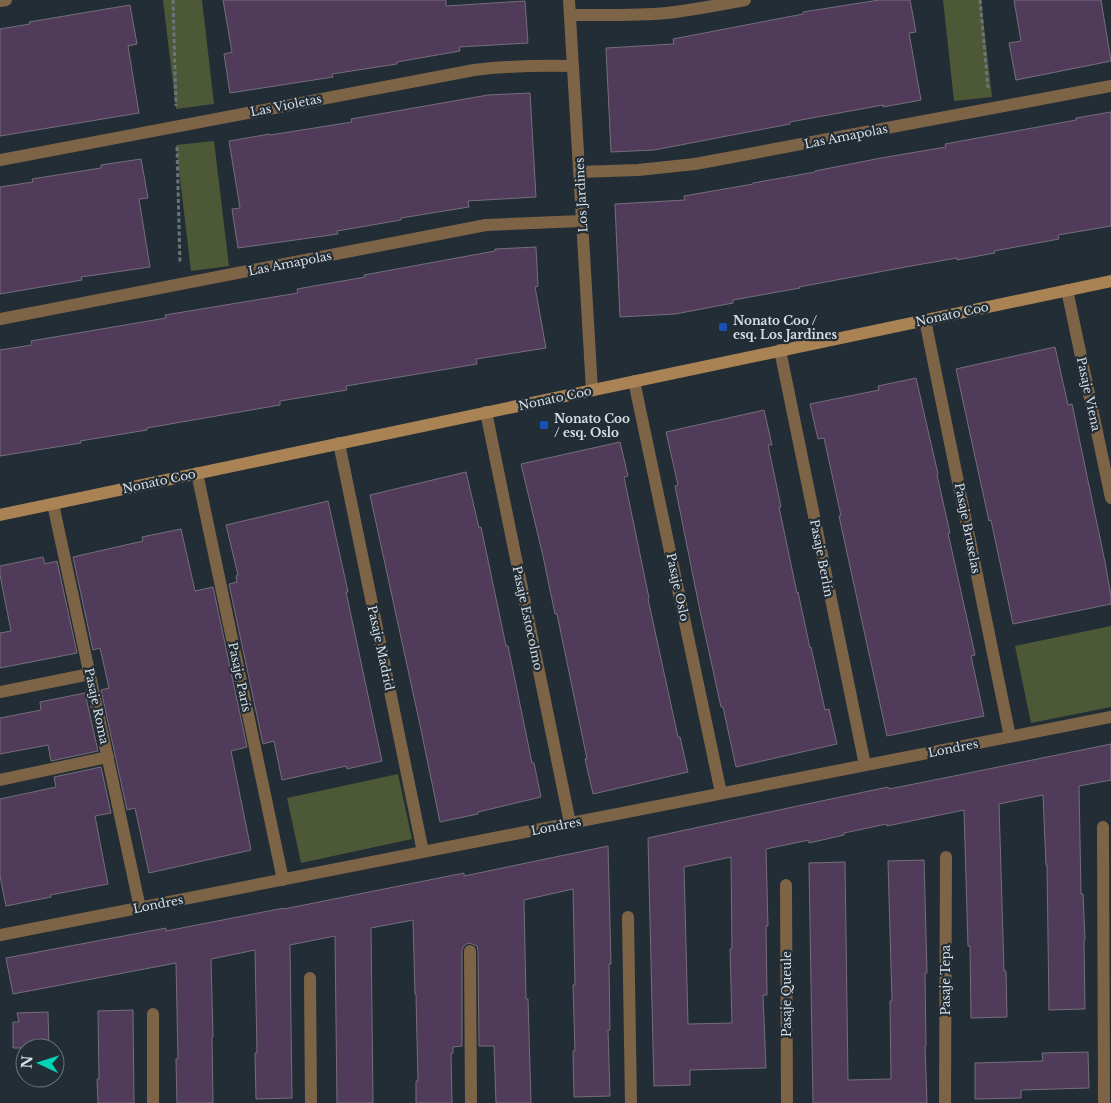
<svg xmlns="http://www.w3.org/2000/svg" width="1111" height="1103" viewBox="0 0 1111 1103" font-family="'Libre Baskerville',serif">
<rect width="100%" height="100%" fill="#232d36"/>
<path fill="#4d5836" d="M163,0H202L214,104L176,109Z
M943,0H981L992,97L954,101Z
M214,141L229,266L191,271L176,145Z
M1111,626V707L1031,723L1015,646Z
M398,774L412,839L301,863L287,798Z"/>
<path fill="#503c5a" stroke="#756e7a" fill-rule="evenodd" d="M223,0H446V6L525,1L528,43L459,47L460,51L397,62V64L332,74L333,77L230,93L224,54L232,52Z
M879,0H910L916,32L909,33L921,100L883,107V105L790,122V124L654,150L611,152L606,48L674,44L673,39L803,14V12Z
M1014,0H1101L1111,61L1016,80L1009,43L1021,41Z
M130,5L137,44L128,46L139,113L0,136V29L30,24L29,22Z
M530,93L536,197L468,201L469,207L401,218V220L337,231L338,234L238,248L232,209L240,208L229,141L270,134V135L308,129L352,122L351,119L488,95Z
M1111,112V226L1058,235L1059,239L994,251L995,253L957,260V258L911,266L799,287L800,288L733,300V303L675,314L620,317L615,204L685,200L684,196L753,184V183L815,172V171L881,158L946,147L945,144L1076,120V118Z
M141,159L148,198L139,199L150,267L81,277L82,280L0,294V187L33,182L32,179L101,168V165Z
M536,247L538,286L535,287L546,348L476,359L477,364L346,386L347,390L280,401V405L147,428V430L80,441L81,443L0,456V350L32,345L31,341L166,318L165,315L298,293L297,289L365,277L364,275L495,251V249Z
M1055,347L1068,405L1072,404L1105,562L1111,596V604L1013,624L991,520L989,521L956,369Z
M916,378L938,474L937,475L950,533H948L975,655L971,656L984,716L887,736L839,516H841L824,438L818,439L810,404L879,390L878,386Z
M764,410L772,445H768L781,507H779L797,593L798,592L810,648L811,647L825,710L829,709L837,744L736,767L723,707H721L699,606L675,486L678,485L666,432Z
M620,442L628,476L624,477L649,598L648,599L678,737H680L688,772L593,794L585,759H587L557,614H555L543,556L521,464Z
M466,472L479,528L481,527L506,646H508L532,763H534L541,797L478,812V814L440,822L420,725L370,495Z
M328,501L348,592H346L382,761L347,769L346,766L282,780L274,741L263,744L229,584L237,582L236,576L238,575L226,525Z
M181,529L195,591L213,587L247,747L231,751L251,850L149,873L135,808L127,810L101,690L109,688L100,648L93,650L73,557L143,541L142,537Z
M43,557L45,564L57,561L77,653L0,668V633L11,631L0,575V566Z
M85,693L98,751L51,761L48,745L0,754V718L41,710L40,702Z
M1111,744V780L1079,786L1081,894H1083L1085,940H1084L1085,1009L1049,1010L1047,865H1046L1043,795L999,804L1004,971H1006L1007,1017L971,1018L970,946H968L964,810L887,826V824L844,833V835L809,843V840L766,849L768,926H766L767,995H763L766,1068L690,1070V1085L654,1086L648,838L793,807L888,787L889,789L949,777ZM731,857L732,949H730L732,1023L688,1024L684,867Z
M101,767L111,813L95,816L108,884L50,895L51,897L6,906L0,876V799L56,787L54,777Z
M608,846L611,964H609L610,1030H608L610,1096L574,1097L573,1051H575L573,985H575L573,889L524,900L526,999H528L531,1103H496L494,1046H479L478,951L477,946L470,943L466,944L463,947L462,951V1046L453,1047V1053H451L452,1103H416V1081H418L416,994H415L413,920L371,928L373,1103H337L335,936L290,945L292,1098L256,1099L255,1053H257L255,950L211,959L213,1037H212L213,1103H177L176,1059H178L176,963L13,994L6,958L166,928V931L284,908V909L464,873V876Z
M924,860L927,973H925L926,1046H925L927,1103H813L809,863L845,862L848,1080L891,1079L890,1001H892L888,861Z
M133,1010L134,1103H98L97,1079H99L98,1011Z
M48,1012L49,1048H13V1022H19L17,1013Z
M1088,1052L1089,1088L1021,1090V1098L975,1099V1063L1043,1061L1042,1053Z"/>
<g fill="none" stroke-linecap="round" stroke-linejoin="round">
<path stroke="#6b747b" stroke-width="3" stroke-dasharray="4 2.5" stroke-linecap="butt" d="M173,0L176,106
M980,0L988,88
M177,147L180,264"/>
<path stroke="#7d6447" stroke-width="12" d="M569,0L592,390
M0,1L6,0
M570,15C602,15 635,16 667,13C693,10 719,5 745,0
M0,160L474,70C508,66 538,65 573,66
M579,172L638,170L695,164L1111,86
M1067,290L1111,498
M0,319L486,225L582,221
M925,320L1010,737
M780,350L865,765
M634,381L721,793
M486,412L570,823
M339,443L423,852
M197,473L283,880
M53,504L140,908
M0,692L90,674
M0,780L108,757
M1103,827L1104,1103
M786,885L787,1103
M628,917L631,1103
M0,935L1111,717
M470,951L471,1103
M310,978L311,1103
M153,1103V1014
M945,1103L946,857"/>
<path stroke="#aa8354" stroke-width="12" d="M0,515L1111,281"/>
</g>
<g fill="#1a4fb4" stroke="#232d36" stroke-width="2">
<rect x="718" y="322" width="10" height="10" rx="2.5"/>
<rect x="539" y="420" width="10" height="10" rx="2.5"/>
</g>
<g text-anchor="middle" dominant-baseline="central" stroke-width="4.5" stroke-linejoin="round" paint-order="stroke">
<g font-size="12" fill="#d8dfe4" stroke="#232d36">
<text transform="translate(286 105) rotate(-11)">Las Violetas</text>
<text transform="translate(846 136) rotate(-11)">Las Amapolas</text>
<text transform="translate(581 195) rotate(-93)">Los Jardines</text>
<text transform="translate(290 263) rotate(-11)">Las Amapolas</text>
<text transform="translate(952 314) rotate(-12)">Nonato Coo</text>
<text transform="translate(1089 394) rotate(78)">Pasaje Viena</text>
<text transform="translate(555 398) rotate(-12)">Nonato Coo</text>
<text transform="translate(159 481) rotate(-12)">Nonato Coo</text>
<text transform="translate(968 528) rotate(79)">Pasaje Bruselas</text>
<text transform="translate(822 558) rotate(79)">Pasaje Berlín</text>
<text transform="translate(678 587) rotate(78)">Pasaje Oslo</text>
<text transform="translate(528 618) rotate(78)">Pasaje Estocolmo</text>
<text transform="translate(381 648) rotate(78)">Pasaje Madrid</text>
<text transform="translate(240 677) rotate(78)">Pasaje París</text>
<text transform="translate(97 706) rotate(78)">Pasaje Roma</text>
<text transform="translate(953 748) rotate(-11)">Londres</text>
<text transform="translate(556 826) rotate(-11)">Londres</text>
<text transform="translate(158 904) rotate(-11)">Londres</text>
<text transform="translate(945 980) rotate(-90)">Pasaje Tepa</text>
<text transform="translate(786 994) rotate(-90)">Pasaje Queule</text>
</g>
<g font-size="12" font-weight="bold" fill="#d8dfe4" stroke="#232d36" text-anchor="start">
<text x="733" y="320">Nonato Coo /<tspan x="733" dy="14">esq. Los Jardines</tspan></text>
<text x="554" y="418">Nonato Coo<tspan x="554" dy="14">/ esq. Oslo</tspan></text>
</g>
</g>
<g transform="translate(40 1063) rotate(274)"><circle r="24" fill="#232d36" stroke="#6b747c"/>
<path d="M0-4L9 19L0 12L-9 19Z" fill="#01d5b6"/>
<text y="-8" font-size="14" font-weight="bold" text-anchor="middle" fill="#d8dfe4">N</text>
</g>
</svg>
